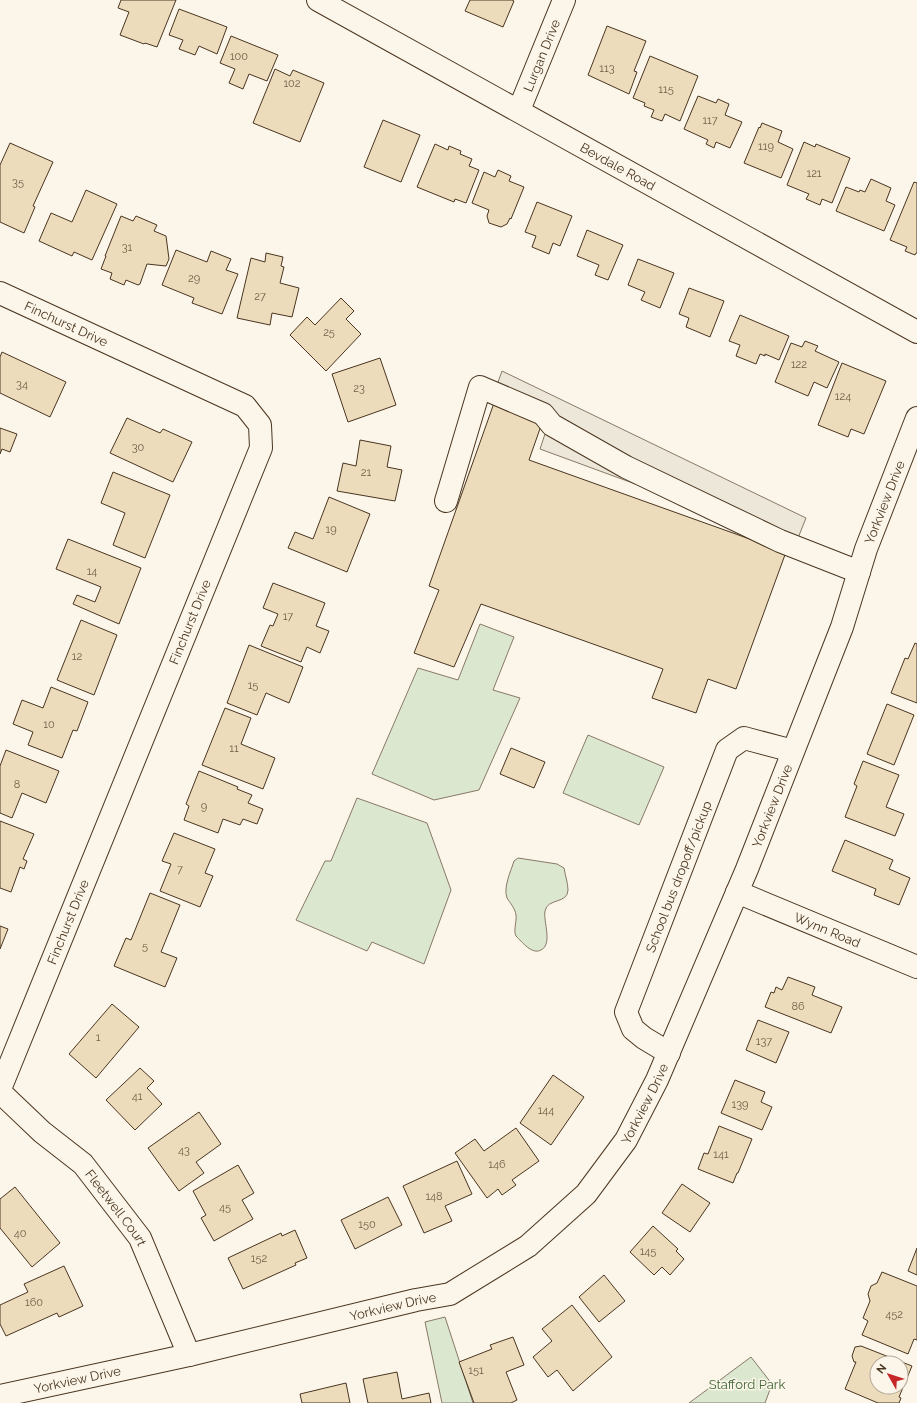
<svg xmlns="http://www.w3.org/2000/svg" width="917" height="1403" viewBox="0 0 917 1403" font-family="Raleway,sans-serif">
<rect width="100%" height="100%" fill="#fbf6e9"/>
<path fill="#dce7d0" stroke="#887966" d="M480,624L514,637L493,690L520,698L479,790L434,800L372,774L418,668L458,680Z
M588,735L664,767L639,825L563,793Z
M357,798L427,823L451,890L424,964L372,942L367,951L296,920L325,861H331Z
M518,858L557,864L564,868C565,875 568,883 568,890C568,904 547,898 545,911C543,921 553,944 541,950C532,955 522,942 516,936C513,931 517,921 516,915C515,908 510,903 507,898C503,887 511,871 514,861Z
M445,1317L473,1403H442L425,1322Z
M751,1357L772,1384L765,1403H689Z"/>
<path fill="#ede7d9" stroke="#887966" d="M502,371L806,518L796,543L540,449L552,413L493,396Z"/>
<path fill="#ecdcbc" stroke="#4a3520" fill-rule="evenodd" d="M121,0H176L157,47L145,43L144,44L120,35L129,12L118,8Z
M470,0H512L514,1L503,27L465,11Z
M179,9L227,27L217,54L199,46L195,55L179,49L183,40L169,35Z
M607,26L646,41L634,71L637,72L629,94L588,75Z
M231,36L278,55L267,81L249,74L243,89L229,83L235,69L220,63Z
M650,56L698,76L680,121L665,114L662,121L651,117L654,110L644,106L645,103L633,98Z
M275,69L290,76L293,70L324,83L300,142L253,123Z
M698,96L716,103L718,99L729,104L725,115L742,122L730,148L716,142L714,148L706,144L708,140L684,129Z
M383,120L420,135L401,182L364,167Z
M762,123L782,131L778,142L793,149L781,178L744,163L759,127L760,128Z
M804,142L815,147L816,144L850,158L832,203L822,199L820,205L806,199L809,194L787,185Z
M10,143L53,162L33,206L35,207L24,233L0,222V165Z
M435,144L448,150L449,146L461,151L460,154L472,159L469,166L479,170L466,203L455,199L454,202L417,187Z
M498,170L511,176L509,181L524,187L511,219L510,218L507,224L501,227L489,223L487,216L489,210L472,203L484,172L495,177Z
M871,179L891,188L886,201L895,205L884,231L836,211L846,187L859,192L860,190L865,192Z
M914,182L917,183V253H916L915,255L905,251L907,247L890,240Z
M86,190L117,204L92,260L74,252L72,256L39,241L51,213L72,222Z
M537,202L572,216L560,246L553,243L549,254L532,247L536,236L525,232Z
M121,216L133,221L136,216L157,225L154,231L166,236L169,259L166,266L147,264L140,284L138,285L126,280L124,285L110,279L112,273L101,269L106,256H105Z
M587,230L623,245L608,280L595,275L599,265L577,256Z
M176,250L207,262L211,251L231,259L226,270L238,274L222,314L192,303L194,298L162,285Z
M266,253L283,257L281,266L284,267L280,283L299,288L292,317L272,313L270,325L237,318L251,258L265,262Z
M638,259L674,273L660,308L641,300L645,292L628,285Z
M689,288L724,301L710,337L686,327L689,318L679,314Z
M341,298L354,311L346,319L361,334L326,371L290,335L307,317L315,325Z
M740,315L789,336L779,360L765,354V356L760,354L756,364L736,356L740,345L729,341Z
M805,341L818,346L815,351L839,362L827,388L814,382L808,396L775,382L791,343L802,347Z
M2,352L66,382L50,417L0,393V357Z
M380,358L396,405L348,422L332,374Z
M842,363L886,381L864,434L851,429L848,437L818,425Z
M494,403L543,420L529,460L786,552L736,689L708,679L696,713L652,698L663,669L481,604L454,667L414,653L439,590L429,586Z
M127,418L160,433L163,429L192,442L173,482L110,453Z
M0,428L17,434L10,452L2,449L0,454Z
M360,440L391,446L387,467L402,470L395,501L337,491L343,463L356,466Z
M113,472L170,495L145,558L113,545L125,513L101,503Z
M329,497L370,514L347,572L288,548L295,532L313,539Z
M68,539L141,568L119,624L73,604L77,595L95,602L101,587L56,569Z
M273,583L325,603L316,626L329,631L320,653L307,647L301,662L261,646L270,625L273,626L278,614L263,608Z
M81,620L117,635L94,695L57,680Z
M915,643L917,644V703L891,693L905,658L908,659Z
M249,645L303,667L289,703L266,693L257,715L227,703Z
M51,687L88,702L77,731L73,730L62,758L28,745L33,732L13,724L22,700L43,708Z
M887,704L914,715L894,765L867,754Z
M225,708L251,718L241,744L275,758L263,789L202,765Z
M511,748L545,762L534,788L500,774Z
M6,750L59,771L46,803L22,793L12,818L0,813V766Z
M863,761L899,775L886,807L904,814L895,836L845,817L857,786L854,784Z
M199,771L238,787L237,789L252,795L248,803L263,809L257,824L243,819L240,825L223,819L218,833L184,820L189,806L186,804Z
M0,821L34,834L23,859L27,861L24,869L20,867L11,892L0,888Z
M174,833L215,849L205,873L213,876L200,907L160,891L171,864L162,861Z
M845,840L893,860L889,869L910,878L899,905L874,895L876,889L832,871Z
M150,893L180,905L161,952L177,958L165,987L114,966L126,938L131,940Z
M0,926L8,929L0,949Z
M788,977L815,987L812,995L842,1007L831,1033L765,1007L771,992L774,993L776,987L782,990Z
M112,1004L139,1027L96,1078L69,1054Z
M758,1020L789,1032L776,1063L746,1050Z
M140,1068L154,1081L147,1088L162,1104L135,1130L106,1100Z
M553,1075L584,1097L551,1145L520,1123Z
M735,1080L765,1092L761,1102L772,1107L762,1130L721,1113Z
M199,1112L221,1144L196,1162L204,1173L179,1191L148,1148Z
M719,1126L752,1139L738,1173H737L733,1183L698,1169L704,1153L708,1154Z
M516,1128L539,1161L512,1180L516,1185L502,1195L498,1189L487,1198L455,1153L475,1139L484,1151Z
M457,1161L472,1194L445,1206L452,1221L424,1233L403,1186Z
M238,1165L254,1193L242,1200L253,1219L214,1241L201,1218L206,1215L193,1191Z
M682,1184L710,1203L690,1232L662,1213Z
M15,1187L60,1243L32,1267L0,1228V1199Z
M388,1197L402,1225L355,1249L341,1220Z
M653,1226L678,1249L676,1251L684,1259L670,1275L662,1267L654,1275L630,1252Z
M295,1230L307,1258L295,1263L296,1265L243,1289L228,1258L281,1233L282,1236Z
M917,1248V1275L908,1271Z
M64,1266L83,1306L59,1317L57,1313L6,1336L0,1324V1305L28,1292L24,1284Z
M882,1272L917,1286V1340L914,1339L908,1354L862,1335L868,1321L863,1318L870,1301L868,1294L871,1286L877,1283Z
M604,1275L625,1301L599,1322L579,1297Z
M572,1305L612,1357L573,1391L557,1370L548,1377L533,1357L552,1341L542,1329Z
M513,1337L524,1365L506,1372L517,1400L511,1403H474L459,1362L492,1349L490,1345Z
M861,1346L912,1366L899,1397L901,1398L899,1403H878L845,1389L856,1362H854L852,1356L855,1347ZM877,1363H901V1387H877Z
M397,1372L402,1399L429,1393L431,1403H368L363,1379Z
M346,1383L350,1403H302L300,1394Z"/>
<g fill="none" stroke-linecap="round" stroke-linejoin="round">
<g stroke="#4a3520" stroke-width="24">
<g id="minor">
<path id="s1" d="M318,0L917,332"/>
<path id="s2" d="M519,110L564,0"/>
<path id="s3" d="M0,293L245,406L260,425L261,448L0,1089"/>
<path d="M446,501L480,387L543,414L552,425L626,467L780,541L859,572"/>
<path id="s4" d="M737,892L917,967"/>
<path id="s5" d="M669,1053L644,1038L633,1029L626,1012L727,750L744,738L793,751"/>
<path id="s6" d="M0,1092L42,1132L83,1164L140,1238L189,1355"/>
<path id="s7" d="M0,1396L189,1355L416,1300L450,1294L528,1246L586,1194L626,1140L657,1080L747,869L842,627L866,549L917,418"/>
</g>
</g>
<use href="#minor" stroke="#fbf6e9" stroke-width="22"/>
</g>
<g text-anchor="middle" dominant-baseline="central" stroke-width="3" stroke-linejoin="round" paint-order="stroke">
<g font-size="11" fill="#725f47">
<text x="239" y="56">100</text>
<text x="607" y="68">113</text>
<text x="292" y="83">102</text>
<text x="666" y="89">115</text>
<text x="710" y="120">117</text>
<text x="766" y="146">119</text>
<text x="814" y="173">121</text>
<text x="18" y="182">35</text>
<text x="127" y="247">31</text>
<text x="194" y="278">29</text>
<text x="260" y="296">27</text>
<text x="329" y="332">25</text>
<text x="799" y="364">122</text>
<text x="22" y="384">34</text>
<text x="359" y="388">23</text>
<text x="843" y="396">124</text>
<text x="138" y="447">30</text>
<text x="366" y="472">21</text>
<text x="331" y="529">19</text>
<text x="92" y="571">14</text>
<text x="288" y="616">17</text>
<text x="77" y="656">12</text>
<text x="253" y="685">15</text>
<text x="49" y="724">10</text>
<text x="234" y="748">11</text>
<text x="17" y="784">8</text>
<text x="204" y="806">9</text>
<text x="180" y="869">7</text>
<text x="145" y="946">5</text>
<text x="798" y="1006">86</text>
<text x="98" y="1037">1</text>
<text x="764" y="1041">137</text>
<text x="137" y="1096">41</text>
<text x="740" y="1104">139</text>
<text x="546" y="1110">144</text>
<text x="184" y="1150">43</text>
<text x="721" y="1154">141</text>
<text x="497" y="1164">146</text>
<text x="434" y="1196">148</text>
<text x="225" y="1207">45</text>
<text x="367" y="1224">150</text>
<text x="20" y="1233">40</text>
<text x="648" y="1251">145</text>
<text x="259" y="1258">152</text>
<text x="34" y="1302">160</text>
<text x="894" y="1314">452</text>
<text x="476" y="1370">151</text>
</g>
<g font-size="13" fill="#4a3520" stroke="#fbf6e9">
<text stroke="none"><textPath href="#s2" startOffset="59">Lurgan Drive</textPath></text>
<text stroke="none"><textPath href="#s1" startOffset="343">Bevdale Road</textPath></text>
<text stroke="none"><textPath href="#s3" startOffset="73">Finchurst Drive</textPath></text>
<text stroke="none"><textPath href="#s7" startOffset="1387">Yorkview Drive</textPath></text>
<text transform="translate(190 622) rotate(-68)">Finchurst Drive</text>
<text stroke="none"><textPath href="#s7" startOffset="1063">Yorkview Drive</textPath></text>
<text stroke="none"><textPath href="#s5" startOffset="207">School bus dropoff/pickup</textPath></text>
<text transform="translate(68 922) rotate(-68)">Finchurst Drive</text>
<text stroke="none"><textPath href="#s4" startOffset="98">Wynn Road</textPath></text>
<text stroke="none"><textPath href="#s7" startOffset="739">Yorkview Drive</textPath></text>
<text stroke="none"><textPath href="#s6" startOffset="165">Fleetwell Court</textPath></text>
<text stroke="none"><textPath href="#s7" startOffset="403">Yorkview Drive</textPath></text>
<text stroke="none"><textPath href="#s7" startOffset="79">Yorkview Drive</textPath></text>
</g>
<g font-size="13" fill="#436837" stroke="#fbf6e9">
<text x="747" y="1384">Stafford Park</text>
</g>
</g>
<g transform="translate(889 1375) rotate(309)"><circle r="19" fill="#fbf6e9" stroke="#b4a999"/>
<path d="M0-3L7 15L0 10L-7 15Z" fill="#c62828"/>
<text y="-6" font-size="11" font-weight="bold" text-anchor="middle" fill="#4a3520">N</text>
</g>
</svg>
